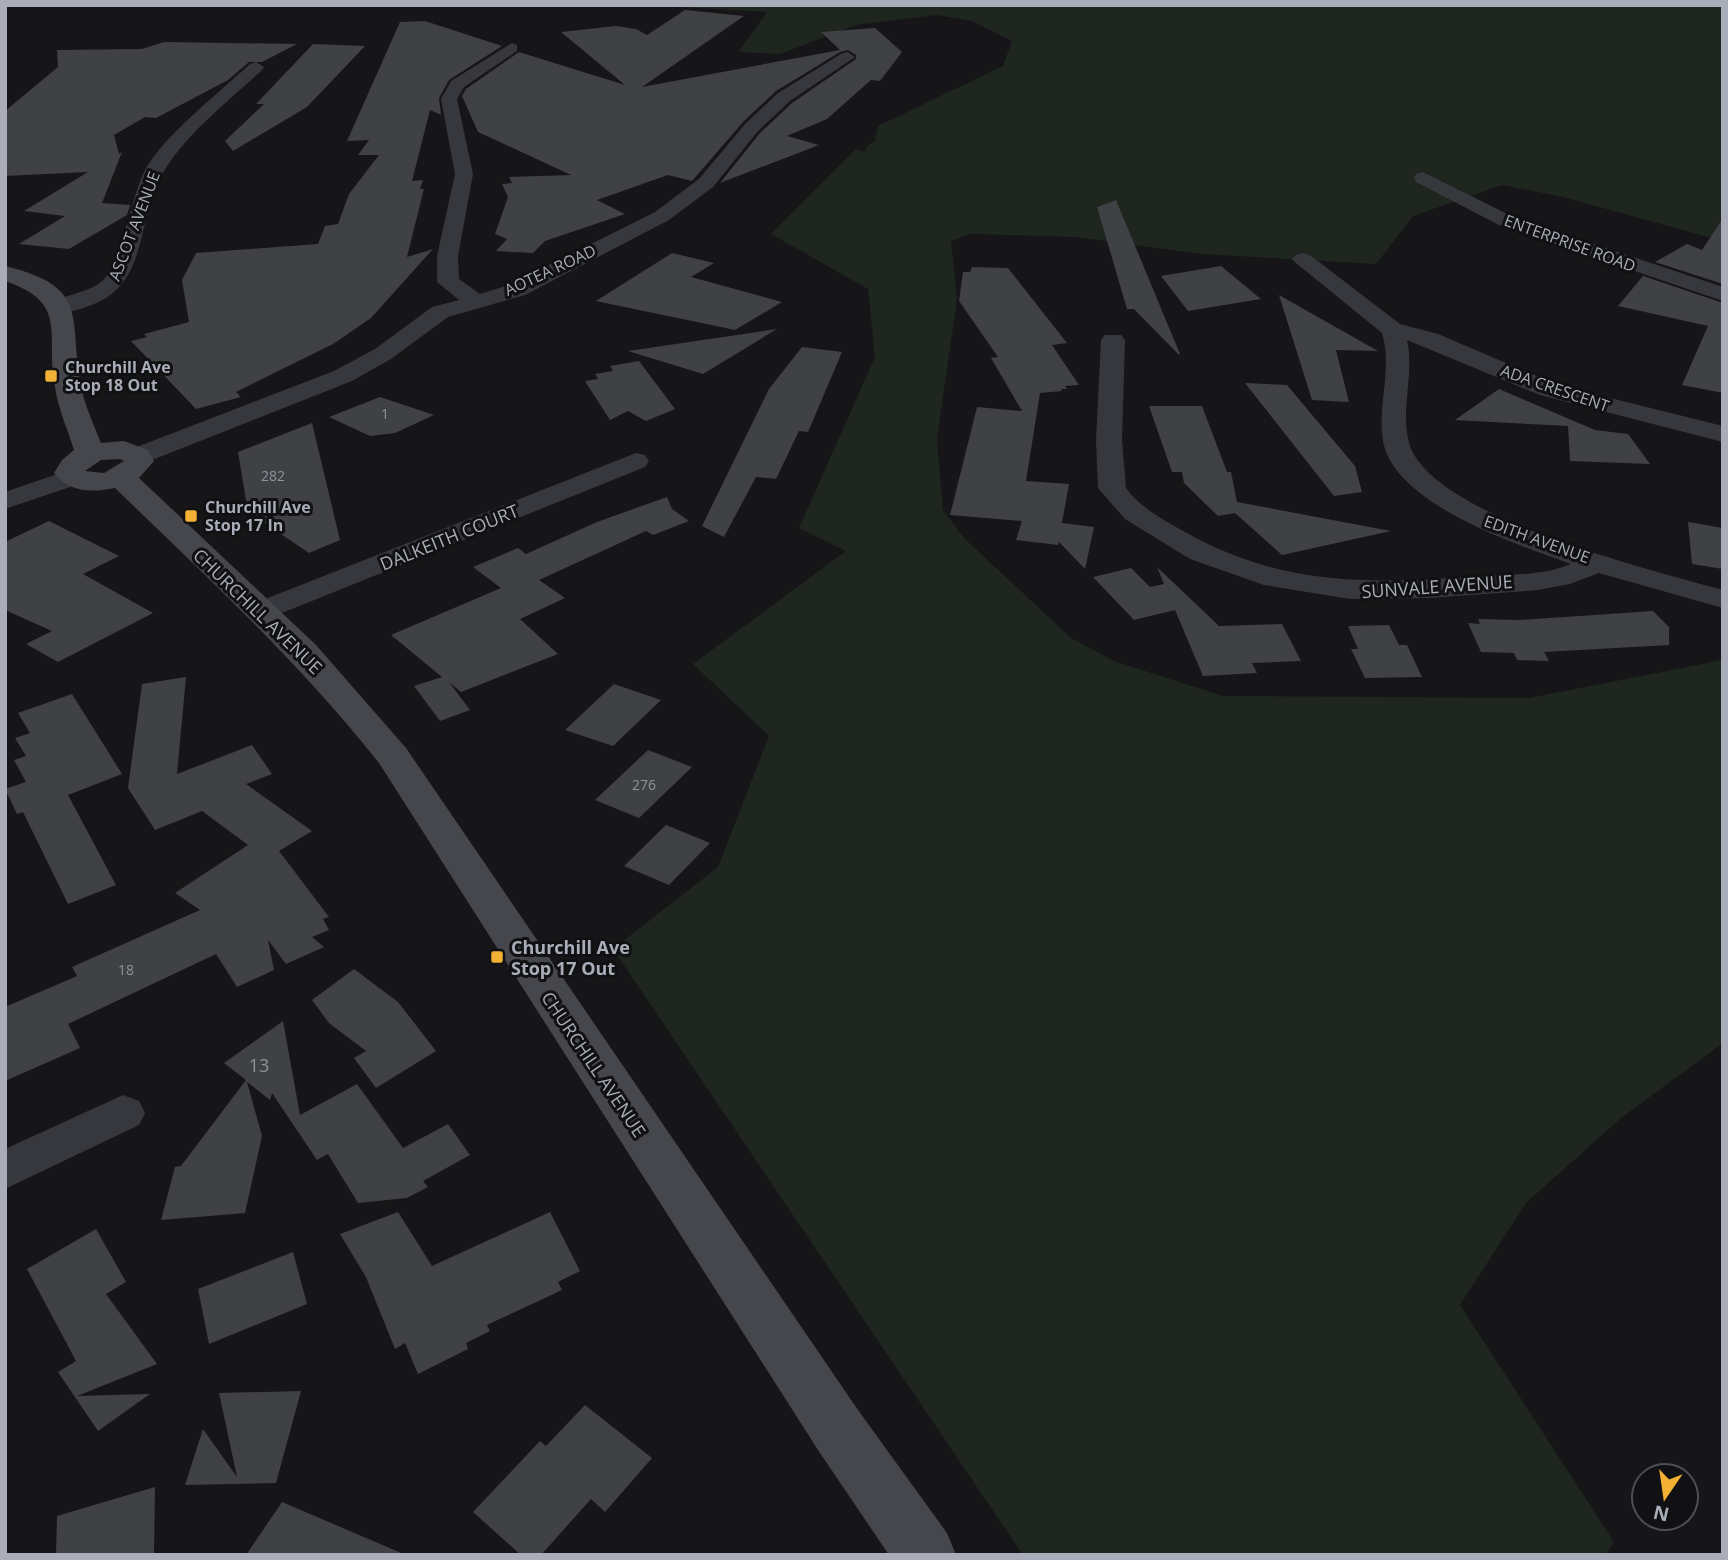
<svg xmlns="http://www.w3.org/2000/svg" width="1728" height="1560" viewBox="0 0 1728 1560" font-family="'Open Sans',sans-serif">
<rect width="100%" height="100%" fill="#161618"/>
<path fill="#1e261f" d="M644,5H1723V241L1563,197L1502,185L1413,216L1376,264L1201,254L1076,237L971,234L951,241L957,300L937,438L943,510L964,538L1071,638L1114,661L1223,696L1529,698L1723,660V1043L1621,1118L1526,1203L1460,1305L1614,1542L1606,1555H1023L613,949L718,867L769,736L693,664L846,551L799,528L875,357L868,289L771,234L856,149L865,152L867,146L875,141L878,126L1003,66L1012,41L972,21L936,15L856,25L780,54L738,52L767,12Z"/>
<path fill="#404145" d="M685,10L744,16L642,87L840,50L821,32L875,28L902,52L880,81L871,80L827,119L787,136L819,145L720,183L760,133L792,103L856,59V55L848,50L840,52L776,91L744,121L692,181L668,175L597,200L625,214L545,241L533,253L496,251L507,239L495,234L508,197L502,184L512,183L509,177L571,175L478,132L462,96L466,89L519,52L625,85L561,32L616,26L636,29L647,35Z
M425,21L502,46L449,80L439,98L441,115L430,110L412,181L423,180L420,189H424L407,257L433,249L371,318L333,344L236,392L241,397L196,409L131,341L147,337L144,334L189,322L182,280L196,253L318,244L325,226L338,224L349,194L379,155H358L369,140L347,141L400,22Z
M164,42L297,44L262,62H249L228,80L156,118L145,117L114,135L119,154L122,152L102,203L130,205L127,215L69,249L19,244L65,216L24,211L88,172L5,176V111L58,67L57,50L142,49Z
M313,44L365,46L307,107L233,151L225,141L264,104H256Z
M1116,200L1180,354L1179,355L1134,309H1127L1097,207Z
M1723,218V284L1655,262L1687,244L1702,250Z
M672,253L714,263L691,277L782,302L735,330L596,301Z
M1221,266L1261,299L1188,311L1161,276Z
M972,267L1008,268L1067,343L1052,345L1079,385L1065,386L1067,389H1061L1062,391L1040,393L1026,481L1069,484L1062,523L1094,527L1085,569L1059,542L1058,545L1016,540L1022,521L950,515L977,407L1022,411L991,358L998,357L959,301L963,272H970Z
M1643,276L1723,303V393L1682,385L1708,326L1618,306Z
M1279,295L1378,351L1336,350L1349,402L1312,400Z
M777,329L703,374L628,351Z
M802,347L842,352L808,432L799,431L776,479L756,477L724,537L702,526L769,389Z
M639,361L675,409L646,421L628,411L610,420L585,381L598,379L595,374L613,371L610,366Z
M1245,383L1287,385L1355,466L1362,492L1334,496Z
M1499,389L1595,430L1628,434L1650,464L1570,461L1568,426L1455,420Z
M380,397L434,415L395,433L370,436L329,417Z
M1149,406H1202L1227,472H1231L1237,502L1391,531L1282,555L1235,513L1218,516L1184,483L1182,472H1172Z
M312,423L340,540L309,553L248,512L238,452Z
M667,497L672,509L689,521L653,535L646,531L539,580L565,598L520,619L558,654L461,692L449,682L470,710L440,721L414,686L442,677L391,635L501,588L473,567L518,548L526,554L597,522Z
M49,521L119,556L83,574L153,613L58,662L26,644L52,631L5,610V542Z
M1688,522L1723,528V569L1692,564Z
M1157,567L1219,626L1282,624L1301,661L1252,663L1257,673L1203,676L1175,610L1134,620L1093,577L1131,568L1150,587L1164,584Z
M1653,611L1669,627V645L1544,652L1549,661L1517,660L1514,653L1481,652L1468,623L1480,624L1478,619L1519,620Z
M1389,625L1399,645H1407L1422,677L1365,678L1351,649H1358L1348,626Z
M186,677L177,774L252,745L272,774L246,784L312,831L279,851L329,917L323,919L329,930L312,937L324,947L286,964L268,940L274,970L237,987L216,954L68,1024L80,1048L5,1081V1007L77,976L72,967L200,910L175,893L248,845L202,811L155,830L128,788L142,684Z
M614,684L661,700L613,746L565,730Z
M72,694L122,774L68,795L116,885L68,904L23,812L17,814L5,789L26,782L14,760L26,756L15,738L30,733L18,713Z
M648,750L692,767L639,818L595,800Z
M666,825L710,843L669,885L624,866Z
M354,969L398,1002L436,1051L376,1088L354,1058L366,1051L329,1023L312,1000Z
M283,1021L300,1115L357,1084L403,1148L448,1124L470,1155L423,1181L428,1187L407,1198L358,1203L328,1154L317,1160L272,1093L270,1100L247,1082L262,1136L245,1213L161,1220L175,1167L181,1166L246,1080L224,1063Z
M398,1212L432,1266L550,1212L580,1271L558,1282L562,1290L487,1325L490,1331L466,1343L468,1349L418,1374L405,1343L395,1349L366,1277L340,1234Z
M96,1229L126,1282L106,1294L157,1364L77,1396L150,1394L98,1431L58,1372L76,1361L27,1269Z
M293,1252L307,1304L209,1344L198,1289Z
M301,1391L276,1483L185,1485L203,1429L237,1477L219,1393Z
M585,1405L652,1458L605,1512L591,1499L541,1555H521L473,1512L540,1441L546,1446Z
M155,1487L154,1555H56L57,1516Z
M282,1502L406,1555H246Z"/>
<g fill="none" stroke-linecap="round" stroke-linejoin="round">
<path fill="#37383d" fill-rule="evenodd" d="M512,43L517,45V51L464,87L457,99L473,174L458,256L459,279L480,294L509,285L655,212L699,179L746,123L778,93L841,54L847,52L855,57L790,101L758,131L713,187L669,220L525,295L448,317L391,359L352,381L147,462H129L125,456L129,450L334,371L375,349L432,307L459,300L437,282V256L455,174L441,99L451,81Z
M256,62L264,67L262,70C229,101 188,132 164,171C135,217 151,285 89,306C77,310 64,315 52,312L49,307C58,293 91,295 105,278C121,259 132,197 144,172C160,139 222,90 250,64Z
M1423,172L1513,217L1723,287V301L1499,225L1416,182L1414,178L1416,174Z
M1303,253L1310,255L1400,324L1438,334L1558,385L1723,426V442L1540,395L1407,340C1415,374 1399,413 1410,446C1436,518 1653,570 1723,590V608L1599,573L1570,584L1538,590L1429,598L1350,599L1264,585L1190,559L1125,519L1098,488L1096,440L1101,340L1105,335H1121L1125,340L1122,440L1126,488C1140,508 1164,520 1185,532C1282,587 1374,584 1481,576C1512,574 1542,576 1571,564C1518,545 1394,504 1383,441C1377,405 1393,369 1382,333L1296,263L1292,259L1296,255Z
M636,453L645,455L649,461L645,467L272,617L261,620L250,617L246,611L250,605Z
M72,469L82,471L85,477L82,483L5,509V492Z
M123,1095L139,1101L145,1113L139,1125L5,1189V1149Z"/>
<path fill="#45474d" fill-rule="evenodd" d="M5,266C92,287 68,318 81,387C85,406 94,425 101,443L124,441L148,450L154,461L139,478L316,645L406,748L858,1410L947,1533L956,1555H889L818,1450L379,763C300,663 207,577 115,488C93,493 68,492 54,473L62,460L74,450C68,430 58,409 55,387C45,334 70,303 5,281ZM120,459L124,461L104,473L85,471L101,460Z"/>
</g>
<g fill="#f2b134" stroke="#111113" stroke-width="2.5">
<rect x="44" y="369" width="14" height="14" rx="3.5"/>
<rect x="184" y="509" width="14" height="14" rx="3.5"/>
<rect x="490" y="950" width="14" height="14" rx="3.5"/>
</g>
<g text-anchor="middle" dominant-baseline="central" stroke-width="6" stroke-linejoin="round" paint-order="stroke">
<g font-size="14" fill="#8e929b">
<text x="385" y="413">1</text>
<text x="273" y="475">282</text>
<text x="644" y="784">276</text>
<text x="126" y="969">18</text>
</g>
<g font-size="16" fill="#a8adb8" stroke="#111113">
<text transform="translate(134 226) rotate(-69)">ASCOT AVENUE</text>
<text transform="translate(1570 243) rotate(20)">ENTERPRISE ROAD</text>
<text transform="translate(550 270) rotate(-25)">AOTEA ROAD</text>
<text transform="translate(1555 388) rotate(19)">ADA CRESCENT</text>
<text transform="translate(1537 539) rotate(20)">EDITH AVENUE</text>
</g>
<g font-size="16" font-weight="bold" fill="#a8adb8" stroke="#111113" text-anchor="start">
<text x="65" y="367">Churchill Ave<tspan x="65" dy="18">Stop 18 Out</tspan></text>
<text x="205" y="507">Churchill Ave<tspan x="205" dy="18">Stop 17 In</tspan></text>
</g>
<g font-size="18" fill="#a8adb8" stroke="#111113">
<text transform="translate(449 537) rotate(-22)">DALKEITH COURT</text>
<text transform="translate(1437 586) rotate(-4)">SUNVALE AVENUE</text>
<text transform="translate(258 611) rotate(44)">CHURCHILL AVENUE</text>
<text transform="translate(594 1064) rotate(56)">CHURCHILL AVENUE</text>
</g>
<g font-size="18" font-weight="bold" fill="#a8adb8" stroke="#111113" text-anchor="start">
<text x="511" y="947">Churchill Ave<tspan x="511" dy="21">Stop 17 Out</tspan></text>
</g>
<g font-size="18" fill="#8e929b">
<text x="259" y="1065">13</text>
</g>
</g>
<rect width="1728" height="1560" fill="none" stroke="#a8adb8" stroke-width="14"/>
<g transform="translate(1665 1497) rotate(193)"><circle r="33" fill="#111113" stroke="#4d4f55" stroke-width="2"/>
<path d="M0-5L12 26L0 18L-12 26Z" fill="#f2b134"/>
<text y="-10" font-size="19" font-weight="bold" text-anchor="middle" fill="#a8adb8">N</text>
</g>
</svg>
